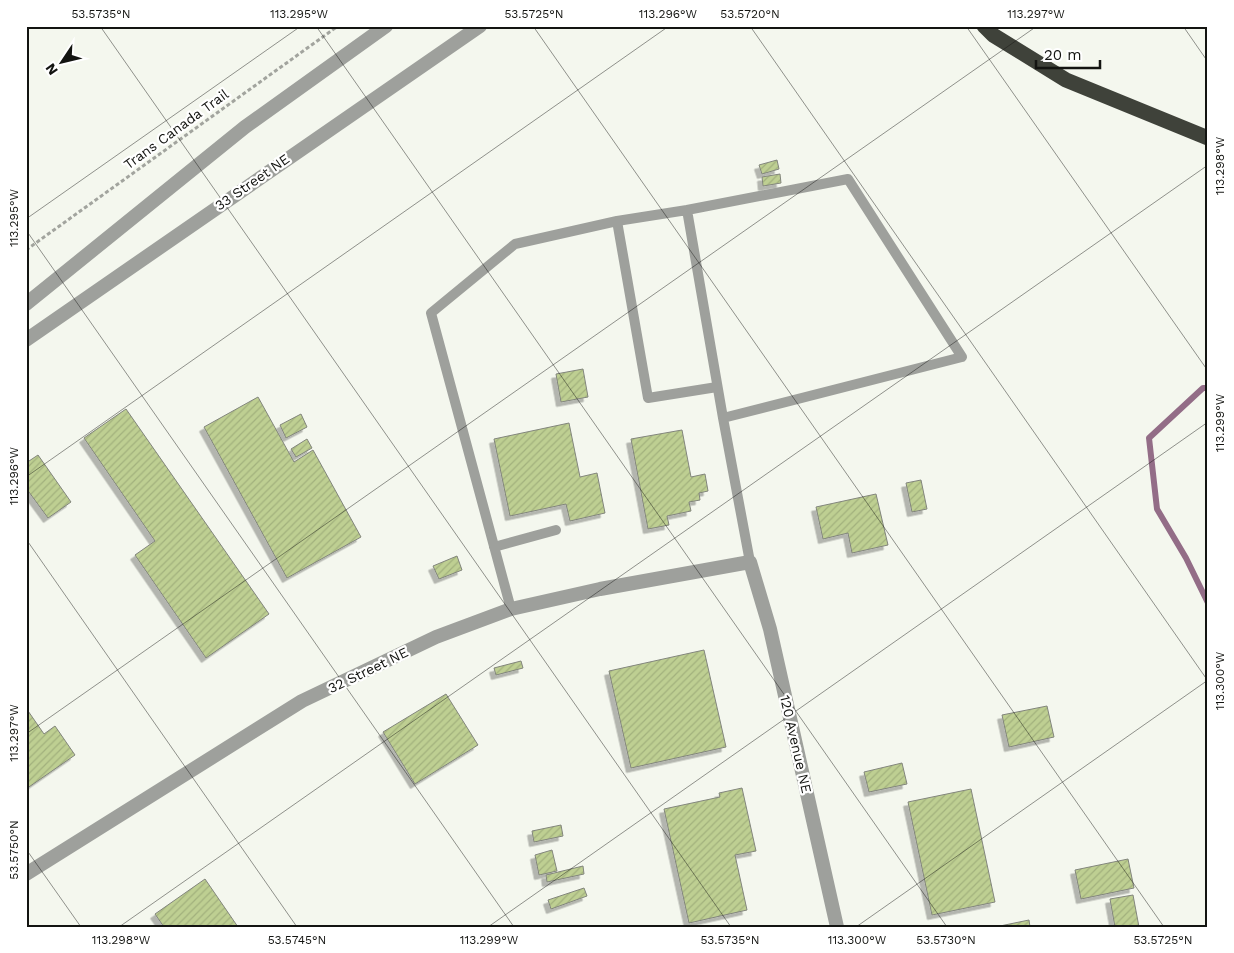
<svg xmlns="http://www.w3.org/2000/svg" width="1234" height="953" viewBox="0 0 1234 953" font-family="'Work Sans',sans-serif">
<defs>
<pattern id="building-hatch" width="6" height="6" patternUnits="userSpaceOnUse" patternTransform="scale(1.25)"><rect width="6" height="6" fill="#becf92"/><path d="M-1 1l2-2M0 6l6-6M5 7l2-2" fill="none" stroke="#a2b17d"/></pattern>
<filter id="shadow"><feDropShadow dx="-4.5" dy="4.5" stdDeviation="0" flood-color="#0004"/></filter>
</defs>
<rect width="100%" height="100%" fill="#f4f7ee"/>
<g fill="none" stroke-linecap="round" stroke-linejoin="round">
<path stroke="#936d87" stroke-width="6" d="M1208,388H1203L1149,438L1157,509L1186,558L1208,603"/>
</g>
<path fill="url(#building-hatch)" stroke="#82857c" filter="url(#shadow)" d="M777,160L779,169L762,174L759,165Z
M780,174L781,183L763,186L762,177Z
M583,369L588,397L561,402L556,374Z
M258,397L294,462L313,450L361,537L287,578L204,427Z
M126,409L269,614L206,658L135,555L155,541L84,438Z
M301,414L307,427L286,438L280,425Z
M569,423L580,477L597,473L605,513L570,521L566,504L510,516L494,439Z
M682,430L691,477L705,474L708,491L699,493L700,500L689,502L691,511L667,516L669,525L648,529L631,439Z
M307,439L312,448L296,457L291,449Z
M38,455L71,502L48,518L26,488V463Z
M921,480L927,509L912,512L906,483Z
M876,494L888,545L852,553L848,533L823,539L816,507Z
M457,556L462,570L439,579L433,566Z
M704,650L726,747L631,768L609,671Z
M521,661L523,668L496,675L494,668Z
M446,694L478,745L415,784L383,732Z
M1047,706L1054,737L1009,747L1002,715Z
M26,708L44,734L55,726L75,755L26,789Z
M902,763L907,784L869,792L864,772Z
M742,788L756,851L735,855L747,910L689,923L664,809L720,797L719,793Z
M971,789L995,902L932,915L908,802Z
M561,825L563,836L534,842L532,831Z
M552,850L557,871L539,875L535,855Z
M1128,859L1134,888L1081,899L1075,870Z
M583,866L584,874L547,882L546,875Z
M205,879L238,927H164L155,914Z
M584,888L587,896L551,909L548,900Z
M1133,895L1139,927H1115L1110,899Z
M1029,920L1030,927H1000V926Z"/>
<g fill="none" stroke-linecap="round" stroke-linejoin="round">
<path stroke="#a2a49e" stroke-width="3" stroke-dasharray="4 2.5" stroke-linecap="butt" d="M26,250L338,26"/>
<path stroke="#9ea09c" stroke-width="10" d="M687,210L848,179L962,357L723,418
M617,221L648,398L717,387
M494,547L556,530
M511,609L431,313L515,244L617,221L687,210L723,418L750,562"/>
<path stroke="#9ea09c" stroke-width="14" d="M26,874L302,701L436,637L511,609L600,589L750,562L770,629L837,927"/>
<path stroke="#9ea09c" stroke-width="14" d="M26,304L245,127L386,26
M26,340L480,26"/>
<path stroke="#3f423a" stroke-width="15" d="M984,26L993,35L1066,80L1208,138"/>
</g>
<path fill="none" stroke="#131411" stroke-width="1" stroke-opacity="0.45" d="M100,26L731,927M316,26L947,927M533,26L1164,927M750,26L1208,681M966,26L1208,371M1183,26L1208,62M26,219L301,26M26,230L514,927M26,477L669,26M26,539L297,927M26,734L1037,26M26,849L81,927M119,927L1208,165M488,927L1208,422M856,927L1208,680"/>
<g text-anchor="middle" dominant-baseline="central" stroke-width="4.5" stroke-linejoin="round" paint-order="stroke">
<g font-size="14" fill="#131411" stroke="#fff">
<text transform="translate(176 129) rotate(-36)">Trans Canada Trail</text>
<text transform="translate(252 182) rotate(-35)">33 Street NE</text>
<text transform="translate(368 670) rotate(-26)">32 Street NE</text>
<text transform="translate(796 744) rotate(77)">120 Avenue NE</text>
</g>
</g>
<rect width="1234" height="953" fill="none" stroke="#ffffff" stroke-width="55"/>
<g transform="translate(62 62) rotate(235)" stroke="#ffffff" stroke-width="4" paint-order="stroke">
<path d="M0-4L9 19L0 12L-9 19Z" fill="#131411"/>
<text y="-8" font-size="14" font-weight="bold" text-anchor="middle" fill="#131411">N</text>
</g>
<path d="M1036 60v8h64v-8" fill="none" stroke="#131411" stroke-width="2.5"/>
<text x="1044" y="60" font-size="15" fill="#131411" stroke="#ffffff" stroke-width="4" paint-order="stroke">20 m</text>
<rect x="28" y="28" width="1178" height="898" fill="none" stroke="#131411" stroke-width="2"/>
<g font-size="12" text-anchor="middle" fill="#131411">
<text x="101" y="18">53.5735°N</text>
<text x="299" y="18">113.295°W</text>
<text x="534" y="18">53.5725°N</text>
<text x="668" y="18">113.296°W</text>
<text x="750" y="18">53.5720°N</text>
<text x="1036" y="18">113.297°W</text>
<text transform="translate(1220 166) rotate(-90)" y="4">113.298°W</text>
<text transform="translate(14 218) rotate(-90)" y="4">113.295°W</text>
<text transform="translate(1220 423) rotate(-90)" y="4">113.299°W</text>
<text transform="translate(14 476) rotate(-90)" y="4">113.296°W</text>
<text transform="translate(1220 681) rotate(-90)" y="4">113.300°W</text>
<text transform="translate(14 733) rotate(-90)" y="4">113.297°W</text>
<text transform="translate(14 850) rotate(-90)" y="4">53.5750°N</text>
<text x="121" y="944">113.298°W</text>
<text x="297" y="944">53.5745°N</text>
<text x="489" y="944">113.299°W</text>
<text x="730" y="944">53.5735°N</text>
<text x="857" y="944">113.300°W</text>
<text x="946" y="944">53.5730°N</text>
<text x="1163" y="944">53.5725°N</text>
</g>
</svg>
